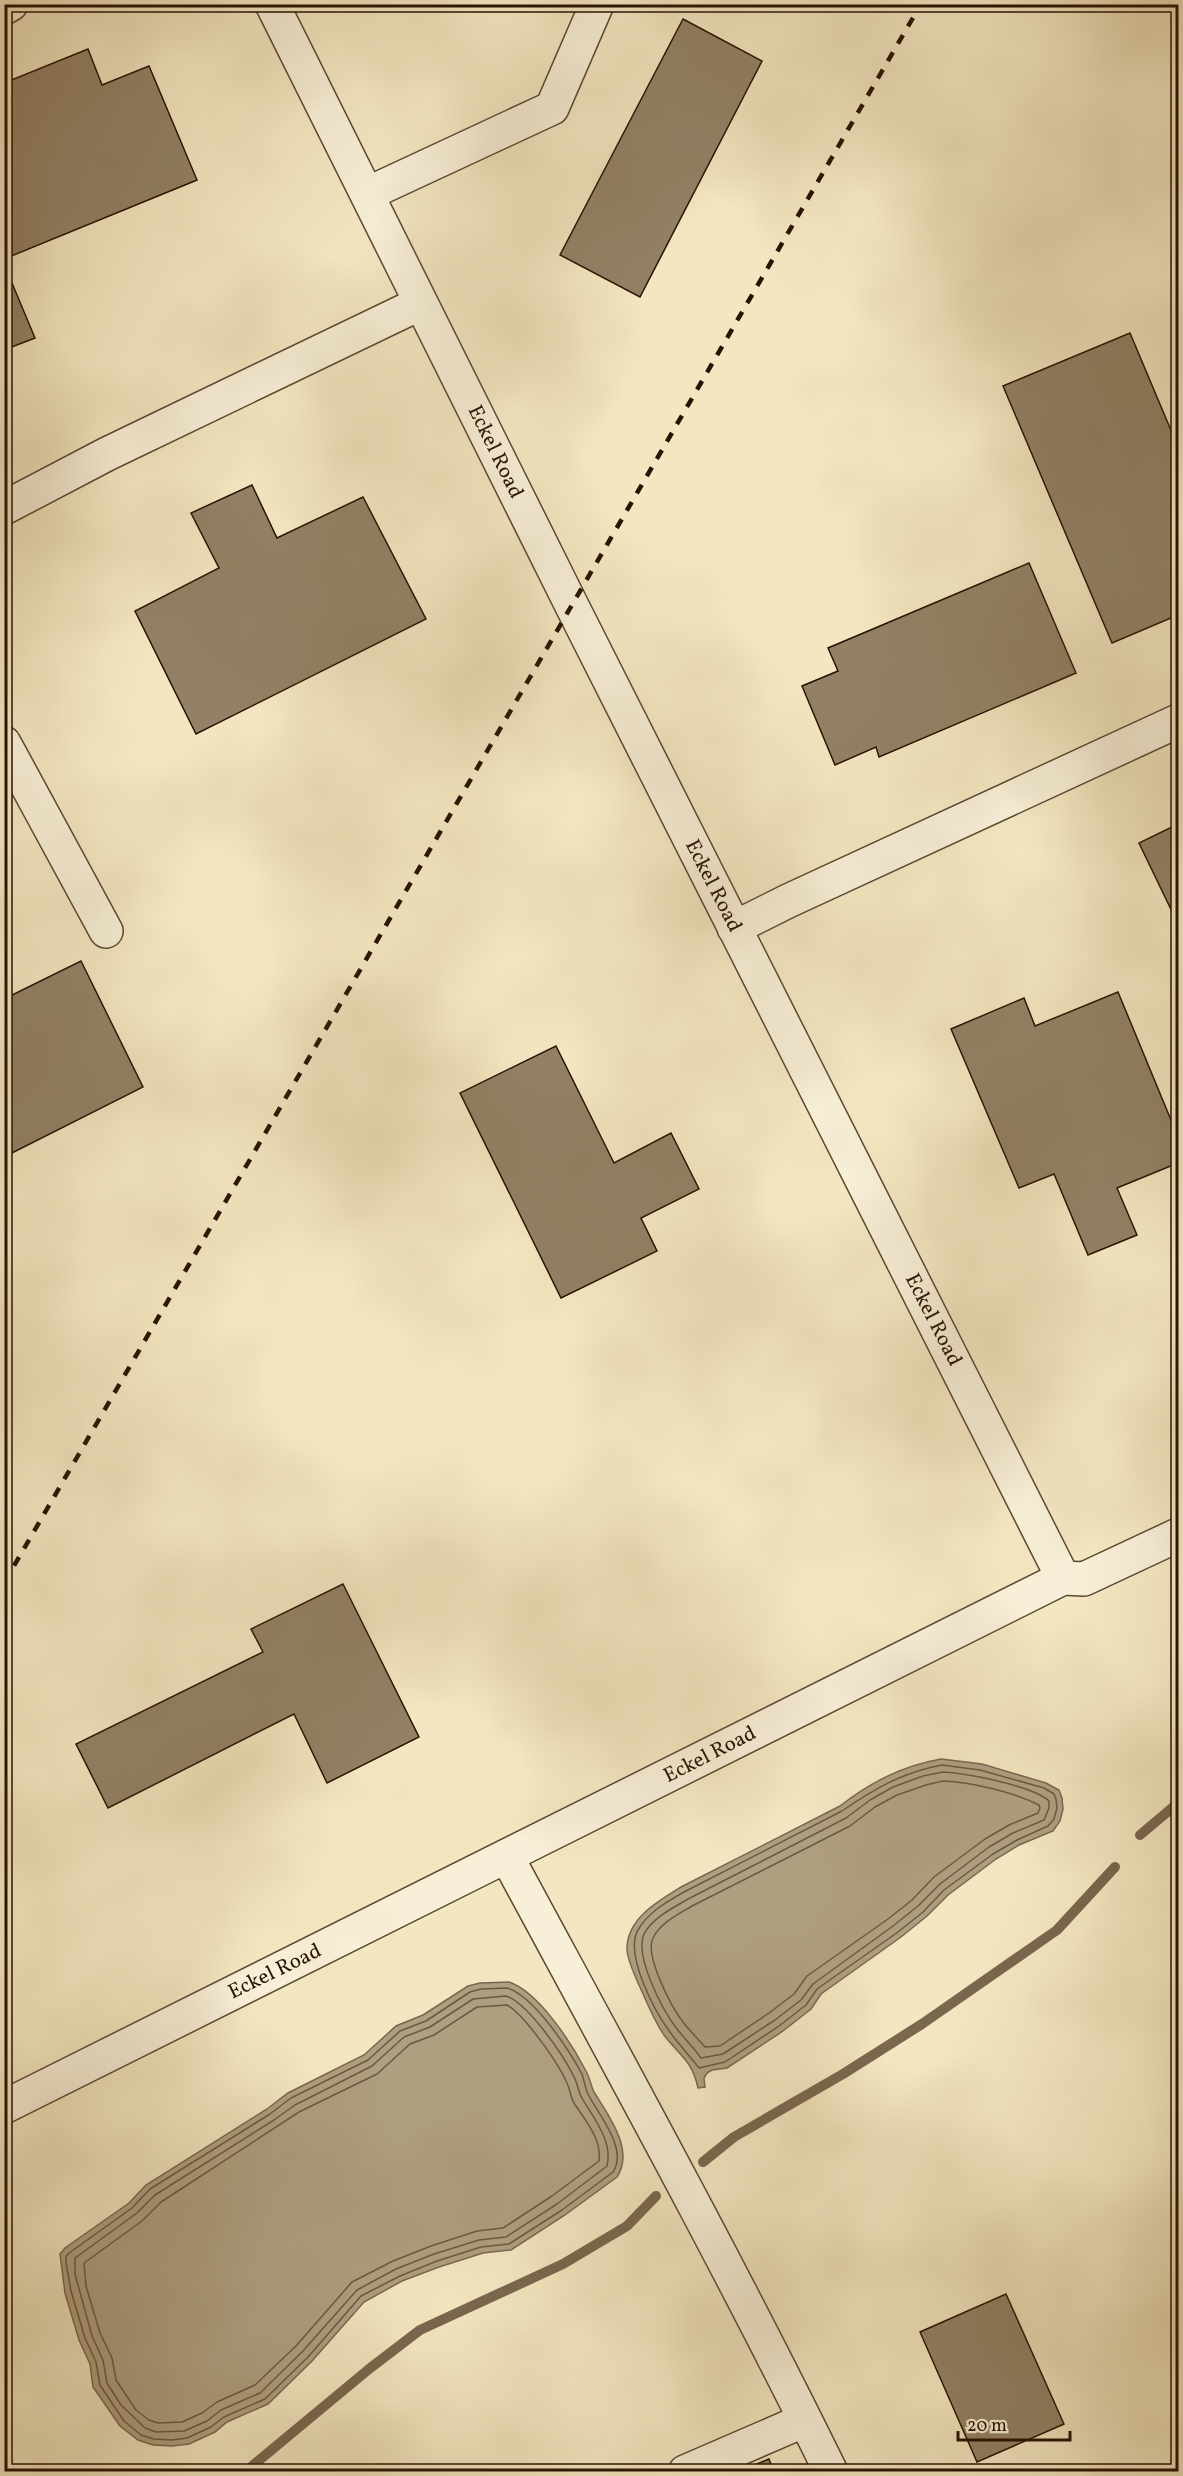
<svg xmlns="http://www.w3.org/2000/svg" width="1183" height="2476" viewBox="0 0 1183 2476" font-family="Vollkorn,serif">
<rect width="100%" height="100%" fill="#f3e7c1"/>
<filter id="stains"><feTurbulence type="fractalNoise" baseFrequency=".00333" numOctaves="4"/><feColorMatrix values="0 0 0 0 .2 0 0 0 0 .09 0 0 0 0 .02 0 0 0 .5 -.17"/></filter>
<radialGradient id="worn" r=".72"><stop offset=".6" stop-color="#630" stop-opacity="0"/><stop offset="1" stop-color="#630" stop-opacity=".3"/></radialGradient>
<path fill="#ae9f80" stroke="#79674e" stroke-width="1.5" d="M941,1759L982,1764L1046,1783L1059,1790L1062,1798L1063,1809L1060,1821L1053,1831L1019,1845L996,1859L948,1895L927,1916L901,1937L821,1994L811,2009L783,2031L727,2068L712,2070L707,2073L704,2078L705,2087L698,2088C692,2060 680,2056 664,2035C653,2019 647,2002 639,1985C635,1975 628,1962 627,1950C626,1919 658,1901 681,1887L840,1806C871,1782 902,1766 941,1759Z
M509,1982C539,1992 572,2044 586,2071C590,2078 591,2086 594,2092C608,2115 635,2150 617,2177L565,2215L511,2250L483,2253L439,2267L402,2281L364,2302L312,2361L268,2404L227,2422L215,2432L189,2444L172,2446L153,2445L138,2440L120,2426L93,2387L90,2364L79,2340L65,2293L60,2254L65,2248L129,2203L146,2185L267,2109L288,2093L364,2055L396,2026L423,2015L468,1986L480,1983Z"/>
<g fill="none" stroke-linecap="round" stroke-linejoin="round">
<path stroke="#6c5842" stroke-width="1.5" d="M942,1765L980,1770L1044,1788L1054,1794L1056,1799L1057,1808L1054,1819L1048,1826L1017,1840L993,1854L944,1890L923,1912L898,1932L817,1989L806,2005L779,2026L725,2062L699,2068C690,2056 679,2045 670,2032C655,2012 624,1954 638,1930C648,1912 667,1902 684,1892L842,1811C874,1789 903,1772 942,1765Z
M943,1772C966,1773 1033,1786 1049,1801V1808L1044,1820L1013,1833L989,1847L940,1884L918,1906L893,1926L813,1984L801,2000L775,2020L723,2054L701,2058C694,2048 685,2039 677,2029C663,2011 634,1956 644,1934C652,1918 673,1908 688,1899L846,1818L870,1800L893,1787L923,1776Z
M943,1781C970,1782 1014,1792 1039,1805L1040,1808L1038,1813L1009,1825L985,1839L934,1877L912,1900L888,1919L807,1976L794,1994L769,2013L720,2046L705,2047C698,2039 690,2031 683,2022C672,2008 644,1955 653,1938C660,1923 679,1914 692,1906L850,1826L875,1807L897,1795L926,1785Z
M507,1988C534,1996 569,2050 582,2074C584,2080 585,2086 587,2092C596,2112 629,2148 613,2172L562,2210L509,2244L481,2247L437,2261L400,2276L361,2296L308,2357L265,2399L224,2417L211,2427L187,2438L172,2440L154,2439L141,2435L124,2421L100,2385L96,2362L85,2338L71,2291L66,2263V2257L69,2253L132,2208L150,2189L270,2114L291,2098L368,2060L400,2031L426,2021L470,1992L481,1989Z
M506,1996C528,2003 564,2056 574,2077C578,2084 578,2092 582,2098C594,2119 613,2141 607,2166L557,2204L506,2237L479,2240L434,2254L396,2269L357,2290L302,2352L260,2393L221,2410L207,2421L184,2431L156,2432L145,2428L121,2405L107,2383L103,2360L92,2336L75,2274V2258L137,2213L155,2195L274,2120L295,2105L372,2066L404,2037L430,2027L473,1999Z
M507,2005C524,2014 558,2063 566,2081C570,2088 570,2096 574,2103C585,2120 602,2139 599,2161L552,2196L503,2228L477,2231L431,2246L393,2261L352,2282L296,2346L255,2385L217,2402L202,2413L182,2422L158,2423L149,2420L136,2410L116,2380L112,2358L100,2333L86,2286L84,2263L142,2221L161,2202L299,2112L377,2074L410,2044L434,2035L477,2007Z"/>
<path stroke="#79674e" stroke-width="10" d="M1140,1835L1178,1803
M703,2162L734,2137L843,2074L922,2024L1057,1930L1115,1867
M245,2472L369,2369L420,2330L563,2264L627,2226L656,2196"/>
</g>
<path fill="#928166" stroke="#291203" stroke-width="1.5" d="M683,19L762,61L640,297L560,255Z
M88,49L102,85L149,66L197,180L4,259V83Z
M4,264L35,338L4,350Z
M1130,333L1178,447V615L1112,643L1003,386Z
M252,485L277,538L363,497L426,619L196,734L135,611L219,568L191,513Z
M1029,563L1076,673L879,757L876,747L835,765L802,686L838,671L828,648Z
M1178,824V924L1139,843Z
M81,961L143,1087L4,1157V999Z
M1118,992L1178,1137V1163L1117,1188L1137,1235L1088,1255L1054,1174L1019,1188L951,1029L1024,998L1035,1026Z
M556,1046L614,1163L671,1133L699,1189L641,1218L657,1251L561,1298L460,1093Z
M343,1584L419,1737L327,1783L294,1714L108,1808L76,1744L263,1652L251,1629Z
M1006,2294L1064,2424L977,2462L920,2332Z
M769,2459L774,2472H737Z"/>
<g fill="none" stroke-linecap="round" stroke-linejoin="round">
<g stroke="#5c4732" stroke-width="36">
<path id="minor" d="M4,8L11,4
M367,194L552,108L597,4
M4,508L107,454L421,303
M4,743L106,931
M734,928L788,901L1178,721
M1063,1578L1084,1579L1178,1535
M507,1857C617,2061 729,2264 831,2472
M4,2107L1063,1578L572,606L272,4
M685,2472L805,2420"/>
</g>
<use href="#minor" stroke="#f7efd7" stroke-width="33"/>
<path stroke="#291203" stroke-width="4.5" stroke-dasharray="10 10" stroke-linecap="butt" d="M4,1583L921,4"/>
</g>
<g text-anchor="middle" dominant-baseline="central" stroke-width="6" stroke-linejoin="round" paint-order="stroke">
<g font-size="21" fill="#291203" stroke="#f7efd7">
<text transform="translate(495 452) rotate(64)">Eckel Road</text>
<text transform="translate(713 886) rotate(63)">Eckel Road</text>
<text transform="translate(933 1320) rotate(63)">Eckel Road</text>
<text transform="translate(710 1755) rotate(-27)">Eckel Road</text>
<text transform="translate(275 1972) rotate(-26)">Eckel Road</text>
</g>
</g>
<rect width="1183" height="2476" fill="none" stroke="#f3e7c1" stroke-width="24"/>
<rect x="6" y="6" width="1171" height="2464" fill="none" stroke="#291203" stroke-width="3"/>
<rect x="12" y="12" width="1159" height="2452" fill="none" stroke="#291203" stroke-width="1.5"/>
<path d="M958 2431v9h112v-9" fill="none" stroke="#291203" stroke-width="3"/>
<text x="967" y="2431" font-size="18" fill="#291203" stroke="#f7efd7" stroke-width="4.5" paint-order="stroke">20 m</text>
<rect width="100%" height="100%" filter="url(#stains)"/>
<rect width="100%" height="100%" fill="url(#worn)"/>
</svg>
